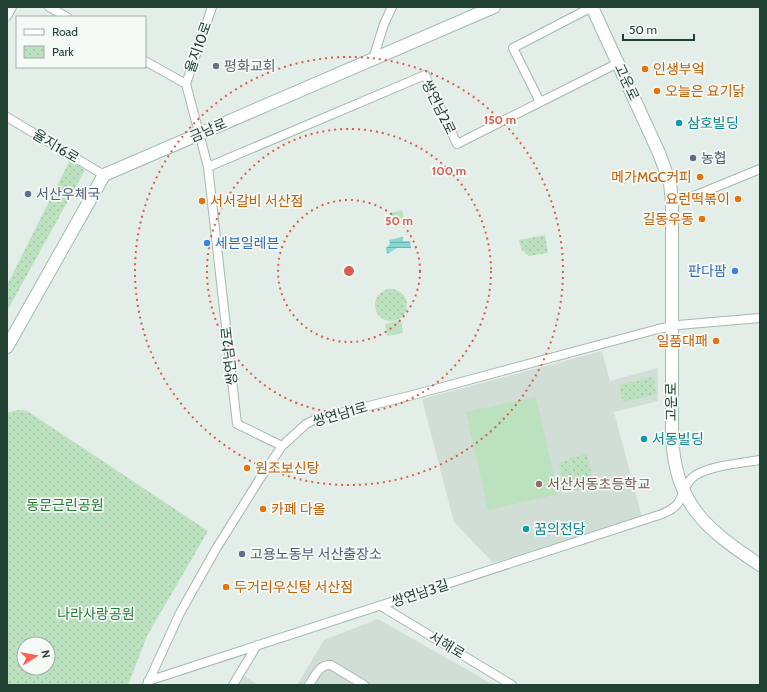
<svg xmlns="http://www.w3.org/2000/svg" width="767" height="692" viewBox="0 0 767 692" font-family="Cabin,'Noto Sans KR',sans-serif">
<defs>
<pattern id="park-dots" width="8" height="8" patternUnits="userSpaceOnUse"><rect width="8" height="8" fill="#bbe1bf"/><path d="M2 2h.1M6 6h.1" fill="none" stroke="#a0c2a5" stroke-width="1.8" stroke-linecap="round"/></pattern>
<pattern id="water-rules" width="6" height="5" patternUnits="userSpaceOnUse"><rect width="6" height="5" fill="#88d7d6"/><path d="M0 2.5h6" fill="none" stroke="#6fb0ae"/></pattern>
</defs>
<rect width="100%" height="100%" fill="#e4eee8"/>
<path fill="#d1ded6" d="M602,351L610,381L658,368V401L614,412L642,517L493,563L454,522L422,399Z
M378,619L494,685H297L324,640Z
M236,671L259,685H228Z"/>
<path fill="#bbe1bf" d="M402,210L405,222L392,224L390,213Z
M401,320L403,333L387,336L385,324Z
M536,397L558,494L488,510L466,412Z"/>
<path fill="url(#park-dots)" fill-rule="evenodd" d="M70,160L85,170L7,311V285Z
M545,235L548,253L529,256L521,249L519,240Z
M375 305a16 16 0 1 1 32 0a16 16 0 1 1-32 0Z
M653,377L657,394L623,402L619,385Z
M18,410L27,411L208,531L147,636L128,685H7V413ZM24,644H48V668H24Z
M587,454L594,486L577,490L570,458Z
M569,460L576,490L566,492L559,463Z"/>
<path fill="url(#water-rules)" d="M403,237V241H410L411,248H397L387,254L386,248L390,244L389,240Z"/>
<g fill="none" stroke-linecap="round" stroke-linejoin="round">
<g stroke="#a6b7ae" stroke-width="10">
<path id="street" d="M49,7L67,17
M212,7L186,84L208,167L237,424L282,446
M7,16L12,7
M373,59L384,24L392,7
M145,61L186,84
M540,102L513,48L592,7
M7,117L104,175
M208,167L425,75L457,144L618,63
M672,202L699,194L760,169
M381,606L512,685
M148,681L662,514C687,504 678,492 692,478C705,466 742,463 760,460
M147,685L180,613L216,549L259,480L282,446L306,424L316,419L413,395L658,329L678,325L760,318
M233,685L257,645
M309,685C315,676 319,664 331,665L364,685"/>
</g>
<g stroke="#a1bbae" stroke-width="14">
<path id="secondary" d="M592,7L659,153L670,183L672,202V434C674,504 706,529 760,565
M7,347L104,175L494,7"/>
</g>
<use href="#street" stroke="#fff" stroke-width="8"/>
<use href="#secondary" stroke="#fff" stroke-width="12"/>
</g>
<g fill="none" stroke="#db5c4f" stroke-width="2" stroke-dasharray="2 4">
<circle cx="349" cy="271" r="71"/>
<circle cx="349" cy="271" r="142"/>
<circle cx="349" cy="271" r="214"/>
</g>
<circle fill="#6b7280" stroke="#f5faf6" stroke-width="1.5" cx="216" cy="66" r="4"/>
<g fill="#e8710a" stroke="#f5faf6" stroke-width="1.5">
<circle cx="645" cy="69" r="4"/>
<circle cx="657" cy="91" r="4"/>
<circle cx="700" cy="177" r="4"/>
<circle cx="738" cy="199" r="4"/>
<circle cx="202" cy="201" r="4"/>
<circle cx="702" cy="219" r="4"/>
<circle cx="716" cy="341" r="4"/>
<circle cx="247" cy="468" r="4"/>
<circle cx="263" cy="509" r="4"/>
<circle cx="226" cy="587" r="4"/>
</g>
<g fill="#0f9aa8" stroke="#f5faf6" stroke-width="1.5">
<circle cx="679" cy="123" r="4"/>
<circle cx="644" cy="439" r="4"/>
<circle cx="526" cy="529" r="4"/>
</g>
<g fill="#5c6f8a" stroke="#f5faf6" stroke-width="1.5">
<circle cx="693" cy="158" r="4"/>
<circle cx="28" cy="194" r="4"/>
<circle cx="242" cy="554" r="4"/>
</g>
<g fill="#3f7fe0" stroke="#f5faf6" stroke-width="1.5">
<circle cx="207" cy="243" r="4"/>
<circle cx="735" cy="271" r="4"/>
</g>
<circle fill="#8d6e63" stroke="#f5faf6" stroke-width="1.5" cx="539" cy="484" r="4"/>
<g text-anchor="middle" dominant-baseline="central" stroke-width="3.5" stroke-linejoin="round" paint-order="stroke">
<g font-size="14" fill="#214233" stroke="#f5faf6">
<text transform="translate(198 47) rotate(-71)">율지10로</text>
<text transform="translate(627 82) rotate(65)">고운로</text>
<text transform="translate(439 107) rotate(64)">쌍연남2로</text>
<text transform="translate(208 130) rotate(-23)">금남로</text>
<text transform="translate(56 146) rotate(31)">율지16로</text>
<text transform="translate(229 356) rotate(-96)">쌍연남2로</text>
<text transform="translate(671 402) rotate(-90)">고운로</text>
<text transform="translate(340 414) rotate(-16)">쌍연남1로</text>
<text transform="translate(420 593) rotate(-18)">쌍연남3길</text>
<text transform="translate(447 645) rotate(31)">서해로</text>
</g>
<g font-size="14" fill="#5b616d" stroke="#f5faf6" text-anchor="start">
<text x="224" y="66">평화교회</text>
</g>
<g font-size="14" fill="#c56008" stroke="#f5faf6" text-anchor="start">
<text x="653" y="69">인생부엌</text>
<text x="665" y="91">오늘은 요기닭</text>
<text x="692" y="177" text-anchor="end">메가MGC커피</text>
<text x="730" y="199" text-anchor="end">요런떡볶이</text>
<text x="210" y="201">서서갈비 서산점</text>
<text x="694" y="219" text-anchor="end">길동우동</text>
<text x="708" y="341" text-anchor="end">일품대패</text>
<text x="255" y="468">원조보신탕</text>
<text x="271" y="509">카페 다올</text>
<text x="234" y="587">두거리우신탕 서산점</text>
</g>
<g font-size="14" fill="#0d838f" stroke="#f5faf6" text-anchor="start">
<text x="687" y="123">삼호빌딩</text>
<text x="652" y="439">서동빌딩</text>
<text x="534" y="529">꿈의전당</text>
</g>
<g font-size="14" fill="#4e5e75" stroke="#f5faf6" text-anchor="start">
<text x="701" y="158">농협</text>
<text x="36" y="194">서산우체국</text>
<text x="250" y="554">고용노동부 서산출장소</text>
</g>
<g font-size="14" fill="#366cbe" stroke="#f5faf6" text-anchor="start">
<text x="215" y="243">세븐일레븐</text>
<text x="727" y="271" text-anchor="end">판다팜</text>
</g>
<g font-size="14" fill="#785e54" stroke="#f5faf6" text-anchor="start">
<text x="547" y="484">서산서동초등학교</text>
</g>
<g font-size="14" fill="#287c3a" stroke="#f5faf6">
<text x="65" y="505">동문근린공원</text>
<text x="96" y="614">나라사랑공원</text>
</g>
</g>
<circle cx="349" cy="271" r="6" fill="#db5c4f" stroke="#f5faf6" stroke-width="2"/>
<g font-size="12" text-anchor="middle" font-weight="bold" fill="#db5c4f" stroke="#f5faf6" stroke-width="3.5" stroke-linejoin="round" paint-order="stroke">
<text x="500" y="124">150 m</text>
<text x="449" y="175">100 m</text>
<text x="399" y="225">50 m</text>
</g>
<rect width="767" height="692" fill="none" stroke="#214233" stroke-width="16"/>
<rect x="16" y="16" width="130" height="52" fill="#f5faf6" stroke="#a0b0a8"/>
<rect x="24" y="29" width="20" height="6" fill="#ffffff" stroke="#a0b0a8"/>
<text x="52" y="36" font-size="12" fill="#214233">Road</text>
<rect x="24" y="46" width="20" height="12" fill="url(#park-dots)" stroke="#a0b0a8"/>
<text x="52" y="56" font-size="12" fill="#214233">Park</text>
<g transform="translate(36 656) rotate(79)"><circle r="19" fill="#f5faf6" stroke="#a0b0a8"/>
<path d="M0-3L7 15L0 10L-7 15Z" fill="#fc6154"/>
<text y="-6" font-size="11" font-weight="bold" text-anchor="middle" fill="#214233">N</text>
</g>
<path d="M623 34v6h71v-6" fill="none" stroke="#214233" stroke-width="2"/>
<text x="629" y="34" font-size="12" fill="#214233" stroke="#f5faf6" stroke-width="3" paint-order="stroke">50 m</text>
</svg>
